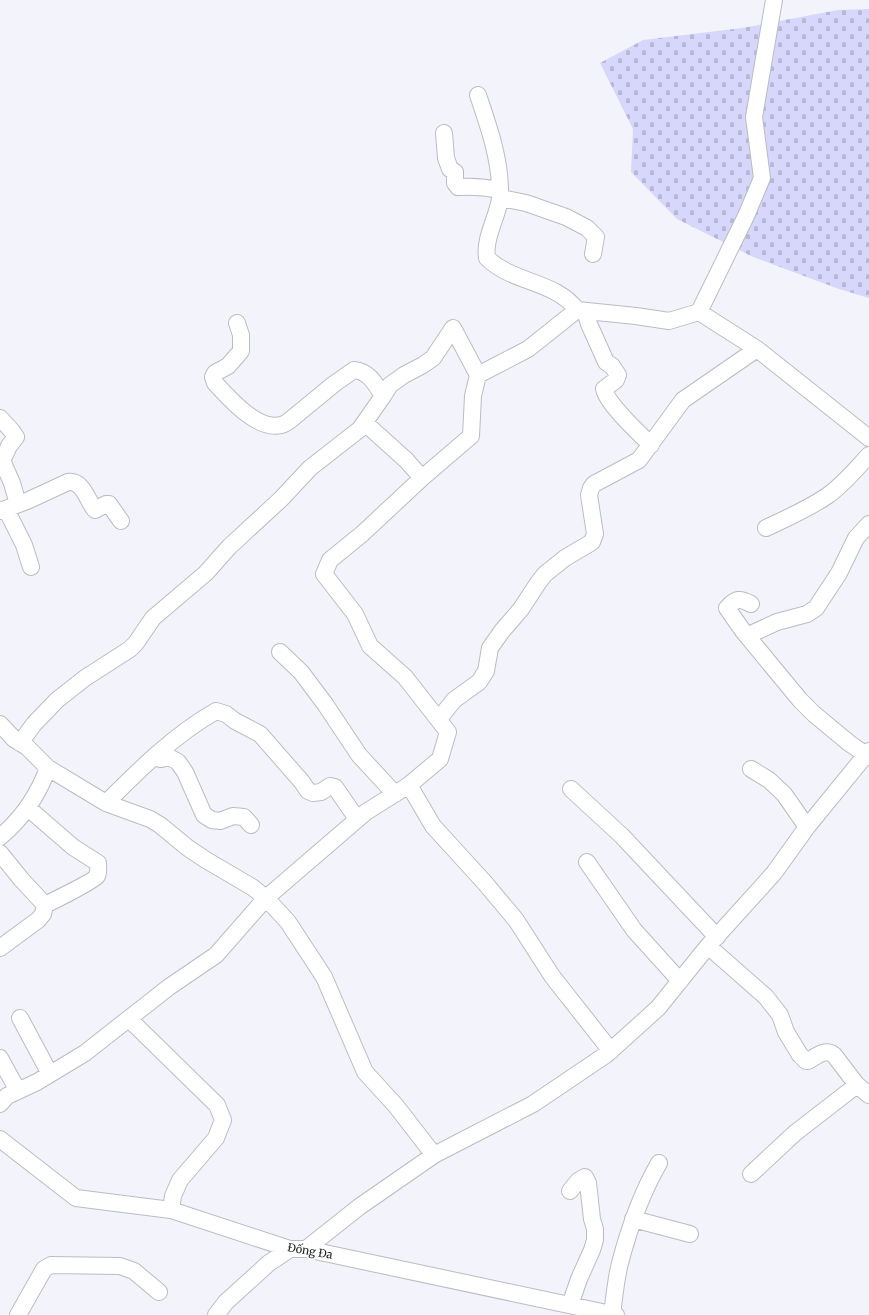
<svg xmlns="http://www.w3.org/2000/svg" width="869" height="1315" viewBox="0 0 869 1315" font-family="Merriweather,serif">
<defs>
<pattern id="cemetery-stones" width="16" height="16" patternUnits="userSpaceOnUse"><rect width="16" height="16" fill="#d7d6fb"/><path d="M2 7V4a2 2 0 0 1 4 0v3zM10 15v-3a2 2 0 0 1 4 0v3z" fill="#b8b7d7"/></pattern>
</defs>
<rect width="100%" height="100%" fill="#f3f3fc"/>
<path fill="url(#cemetery-stones)" d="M869,9V298L839,289L751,256L677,219L631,172L633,129L600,63L643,40L742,28L838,10Z"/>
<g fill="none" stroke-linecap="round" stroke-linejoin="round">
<g stroke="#bbbbc4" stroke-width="18">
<path id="minor" d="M478,95C488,125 499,155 500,187C500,191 501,195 500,199C497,218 484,238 487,258C512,283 556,281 577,310
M444,133L446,158L450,169L455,172V183L458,187C473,186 486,187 500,190
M501,198L526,203L566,217L587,228L596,237L593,254
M585,311L589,324L606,362L612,366L618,375L616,380L604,389C607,404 639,433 651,445
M699,312L746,216L762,178L754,117L774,0
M383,396L390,385L404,375L423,365L433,358L453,328L478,375
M0,418L12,431L16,437L9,446L3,459L4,465L12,483L18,504
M365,423L406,460L422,478
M6,509L24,545L31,567
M0,511L27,501L68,482C83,480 87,500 95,510L106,504H109L121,521
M766,528C787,518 808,509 827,496C843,485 856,469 869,455
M751,604C740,598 736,598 727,608L743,631L800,700L814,714L849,743L869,757
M749,638L751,634L777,622L807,614L816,608L839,573L856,538L869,524
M280,652L301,672L325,704L359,755L395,794
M439,719L454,700L479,682L486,671L490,648L502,631L521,609L538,583L545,574L565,558L592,542L595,534L589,495L591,488L594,484L639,460L683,400L757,349
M0,724L14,739L27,747L48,768L106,803L150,819L160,825L188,848L206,860L252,887L266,898L288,922L324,977L365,1072L396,1106L434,1155L533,1104L607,1054L658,1008L708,946L774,873L807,827L869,751
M20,743L34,724L57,700L85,678L130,649L136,643L153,618L206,573L229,547L281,499L310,468L360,429L383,396C376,385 369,371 354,370L334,384L289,421C286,423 283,425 281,425C257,431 229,398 215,383L213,377L215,373L228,366L241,351V335L237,323
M154,757L161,759L169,757L178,762L185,772L204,815L212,820L220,821L233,816L244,817L251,825
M751,769L769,780L784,794L807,827
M409,785L440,759L448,732L405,677L370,646L355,614L324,574L330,560L362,534L422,478L471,436L473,396L478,375L528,349L577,310L636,316L669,321L699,312L757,349L869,438
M571,789L622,836L717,937
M106,803C140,769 174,735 216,711L226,714L235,721L260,734L302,782L308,791L313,793L321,792L330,786L335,787L357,819
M28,808L73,847L98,863C98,867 99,872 97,876C94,881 53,901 45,905
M0,837C23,818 38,795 48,768
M0,853L21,879L45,905L43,914L38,920L0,948
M587,862L634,930L680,981
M708,946L766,997L780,1015L786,1032L800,1055L806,1061H808C817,1056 825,1048 834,1055L857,1085L869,1095
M20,1018L50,1074
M129,1019L217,1105L223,1120L216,1138L180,1180L173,1196L171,1210
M0,1058L18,1091
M0,1104L7,1096L37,1082L85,1053L169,987L216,955L266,898L366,812L409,785L433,826L485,883L516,920L552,976L611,1051
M0,1139L76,1198L171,1210L290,1249H306L616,1315
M751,1174L795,1133L857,1085
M633,1219L690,1234
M306,1249L359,1207L434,1155
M570,1305L579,1279L592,1250L595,1240V1229L592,1219L588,1183L585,1177L578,1181L570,1191
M18,1315L44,1269L51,1265L120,1266L134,1271L159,1292
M216,1315L226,1302L269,1263L290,1249
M612,1315C614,1299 616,1278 620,1263C629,1229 641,1194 659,1163"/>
</g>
<use href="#minor" stroke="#fff" stroke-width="16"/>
</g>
<g text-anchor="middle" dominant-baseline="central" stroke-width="4" stroke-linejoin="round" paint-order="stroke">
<g font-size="11" fill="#1d1d21" stroke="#fff">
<text transform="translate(310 1251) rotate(10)">Đống Đa</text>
</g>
</g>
</svg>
